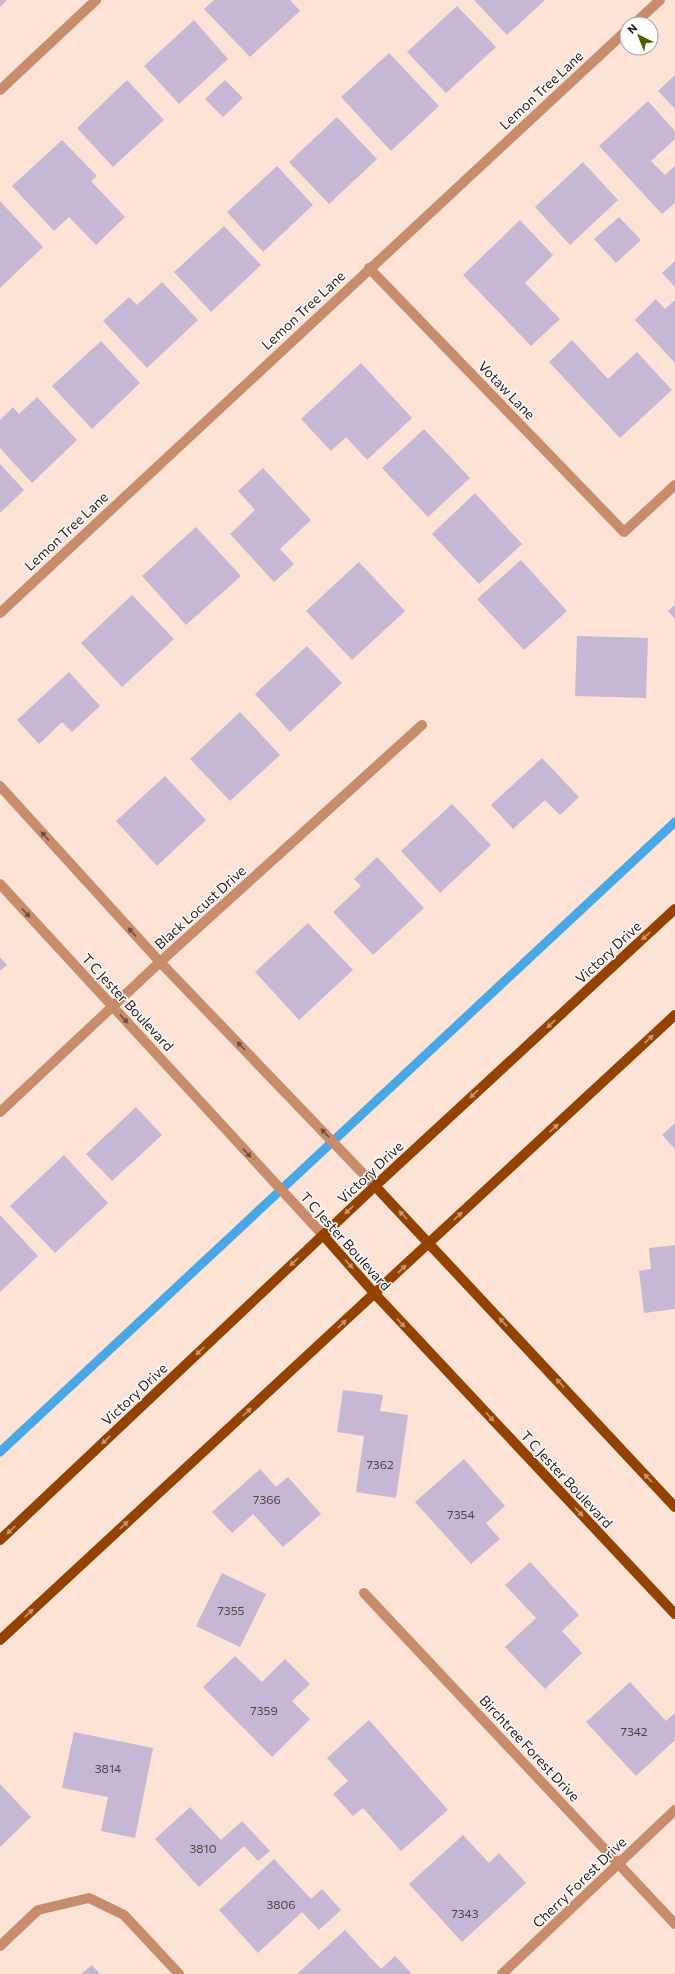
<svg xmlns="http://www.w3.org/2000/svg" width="675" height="1974" viewBox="0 0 675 1974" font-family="Commissioner,sans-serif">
<rect width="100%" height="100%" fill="#fde2d6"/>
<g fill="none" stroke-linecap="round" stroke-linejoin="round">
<path stroke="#4aa7e5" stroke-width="9" d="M0,1452L675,822"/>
</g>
<path fill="#c5b8d4" d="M0,0H7L0,7Z
M214,0H290L300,11L250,57L204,9Z
M474,0H545L507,35Z
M457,6L496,47L446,93L407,52Z
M194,20L228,59L179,104L144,66Z
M389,53L439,106L391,151L341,97Z
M675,75V109L658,91Z
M127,80L164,120L113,167L77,128Z
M225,80L243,98L223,117L205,99Z
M648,101L675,131V139L651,161L665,175L675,166V203L662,214L599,146Z
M337,117L377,159L329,204L289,162Z
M62,140L97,176L91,181L125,217L96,245L69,217L54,231L12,186Z
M583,162L618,200L570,245L535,207Z
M277,166L313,205L263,252L227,212Z
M0,201L43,247L0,288Z
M619,217L641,240L616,263L594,239Z
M520,220L553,255L525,283L560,319L531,346L463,275Z
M224,226L261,265L211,312L174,272Z
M675,261V287L662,273Z
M162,282L198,320L147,368L103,321L129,297L137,305Z
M656,299L665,309L675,300V363L635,320Z
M572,340L608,379L637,352L672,390L620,438L549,362Z
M101,341L140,383L92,429L52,386Z
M361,363L412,418L367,460L346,437L331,451L301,419Z
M37,397L77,440L32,483L0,448V420L13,407L19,414Z
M424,429L470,478L428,517L382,468Z
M0,464L24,490L0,513Z
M263,468L311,520L280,549L294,564L274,582L230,534L255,510L238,491Z
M475,493L522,544L479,584L432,534Z
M196,527L241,576L186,625L142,576Z
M521,560L567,611L524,650L477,599Z
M359,562L405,611L352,660L306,611Z
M132,595L174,639L122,687L81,643Z
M675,605V619L668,611Z
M577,636L648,638L646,698L575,696Z
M307,646L342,683L290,732L255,694Z
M69,672L100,706L72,732L62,722L39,744L17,720Z
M240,712L280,755L230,801L190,759Z
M542,758L579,797L560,815L545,800L513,829L491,805Z
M165,776L206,820L157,866L116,821Z
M452,804L491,845L440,893L401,851Z
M377,857L424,908L373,955L333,912L361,886L354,879Z
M308,923L353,970L299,1020L255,972Z
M0,957L7,965L0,971Z
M136,1107L162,1135L112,1181L86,1154Z
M675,1123V1149L662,1135Z
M64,1155L108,1203L55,1253L10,1206Z
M0,1215L38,1256L0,1292Z
M675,1245V1309L644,1313L639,1271L651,1269L649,1248Z
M343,1390L383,1395L380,1411L408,1415L396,1498L356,1492L364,1436L337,1432Z
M464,1459L505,1506L486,1523L500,1539L471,1564L415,1502Z
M260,1469L276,1487L288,1477L321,1514L283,1547L253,1514L232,1533L212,1512Z
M530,1562L579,1615L562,1631L582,1653L545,1689L505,1647L536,1618L505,1585Z
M222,1573L266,1594L240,1647L196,1626Z
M235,1656L262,1682L285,1659L310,1684L292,1701L310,1719L272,1757L203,1687Z
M630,1682L666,1721L675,1713V1740L636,1776L586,1722Z
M369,1720L448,1810L401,1851L363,1808L353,1816L333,1794L348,1781L327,1758Z
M74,1732L153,1748L135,1838L101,1831L108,1797L62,1788Z
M0,1784L31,1817L0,1847Z
M190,1807L221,1840L242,1821L270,1851L258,1861L244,1846L199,1887L155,1839Z
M463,1835L489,1863L499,1853L526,1883L462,1942L409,1884Z
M274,1859L311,1899L322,1889L341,1910L319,1930L302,1912L258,1953L219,1910Z
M345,1930L381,1969L395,1956L412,1974H297Z
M92,1965L100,1974H81Z"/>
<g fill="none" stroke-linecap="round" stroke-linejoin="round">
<path stroke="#c68c6c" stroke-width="10" d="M634,24L660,0
M0,90L96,0
M369,268L624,532L675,485
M0,613L627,30
M0,786L160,962L375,1186
M0,884L323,1235
M0,1112L160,962L422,725
M364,1593L675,1924
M0,1946L38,1910L89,1898L124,1915L179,1974
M502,1974L675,1810"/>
<path stroke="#934200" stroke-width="10" d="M375,1186L675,1507
M323,1235L375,1294L675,1614
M0,1540L375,1186L675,909
M0,1640L675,1015"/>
</g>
<defs><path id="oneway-solid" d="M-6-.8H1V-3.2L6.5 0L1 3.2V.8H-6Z"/></defs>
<g fill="#6f4e3d">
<use href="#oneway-solid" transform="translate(45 836) rotate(-132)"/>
<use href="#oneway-solid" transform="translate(26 913) rotate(47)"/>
<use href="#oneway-solid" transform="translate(132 932) rotate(-132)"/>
<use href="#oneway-solid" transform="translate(124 1019) rotate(47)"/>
<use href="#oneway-solid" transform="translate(241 1046) rotate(-134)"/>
<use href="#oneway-solid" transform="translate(325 1133) rotate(-134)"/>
<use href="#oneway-solid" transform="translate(247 1153) rotate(47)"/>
</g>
<g fill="#c49773">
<use href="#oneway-solid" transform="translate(646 936) rotate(137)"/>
<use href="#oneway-solid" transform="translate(551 1024) rotate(137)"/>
<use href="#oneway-solid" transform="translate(649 1039) rotate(-43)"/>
<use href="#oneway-solid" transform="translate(474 1094) rotate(137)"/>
<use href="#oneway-solid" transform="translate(554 1128) rotate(-43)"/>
<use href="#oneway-solid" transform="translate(349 1210) rotate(137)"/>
<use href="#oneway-solid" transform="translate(403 1215) rotate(-134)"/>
<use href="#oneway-solid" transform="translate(458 1216) rotate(-43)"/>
<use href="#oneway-solid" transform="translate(294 1262) rotate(137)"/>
<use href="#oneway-solid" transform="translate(349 1264) rotate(49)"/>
<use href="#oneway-solid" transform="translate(402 1269) rotate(-43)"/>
<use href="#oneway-solid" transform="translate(503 1322) rotate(-133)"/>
<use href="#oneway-solid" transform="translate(401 1323) rotate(47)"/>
<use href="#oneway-solid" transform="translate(342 1324) rotate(-43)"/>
<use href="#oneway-solid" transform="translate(200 1351) rotate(137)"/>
<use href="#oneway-solid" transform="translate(560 1383) rotate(-133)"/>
<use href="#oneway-solid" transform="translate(247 1412) rotate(-43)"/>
<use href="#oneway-solid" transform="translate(490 1417) rotate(47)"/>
<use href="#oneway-solid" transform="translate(106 1440) rotate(137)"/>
<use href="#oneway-solid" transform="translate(648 1478) rotate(-133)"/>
<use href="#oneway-solid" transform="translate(579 1512) rotate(47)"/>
<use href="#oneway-solid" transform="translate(124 1525) rotate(-43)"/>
<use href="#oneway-solid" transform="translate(11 1530) rotate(137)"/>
<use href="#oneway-solid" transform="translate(29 1613) rotate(-43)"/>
</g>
<g text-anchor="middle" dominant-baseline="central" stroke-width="3" stroke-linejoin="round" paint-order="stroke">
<g font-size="12" fill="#4f4346">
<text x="380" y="1464">7362</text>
<text x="267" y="1499">7366</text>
<text x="461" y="1514">7354</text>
<text x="231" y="1610">7355</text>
<text x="264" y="1710">7359</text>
<text x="634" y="1731">7342</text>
<text x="108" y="1768">3814</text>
<text x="203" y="1848">3810</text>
<text x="281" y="1904">3806</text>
<text x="465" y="1913">7343</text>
</g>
<g font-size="14" fill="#281c17" stroke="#fff">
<text transform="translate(541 90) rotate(-43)">Lemon Tree Lane</text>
<text transform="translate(303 310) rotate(-43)">Lemon Tree Lane</text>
<text transform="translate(507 390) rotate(46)">Votaw Lane</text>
<text transform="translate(66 531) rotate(-43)">Lemon Tree Lane</text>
<text transform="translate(200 907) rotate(-42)">Black Locust Drive</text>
<text transform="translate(608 952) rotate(-43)">Victory Drive</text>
<text transform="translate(128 1002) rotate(47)">T C Jester Boulevard</text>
<text transform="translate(370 1172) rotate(-43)">Victory Drive</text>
<text transform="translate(346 1241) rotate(48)">T C Jester Boulevard</text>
<text transform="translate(134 1394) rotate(-43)">Victory Drive</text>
<text transform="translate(567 1479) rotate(47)">T C Jester Boulevard</text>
<text transform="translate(530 1748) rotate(47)">Birchtree Forest Drive</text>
<text transform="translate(579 1882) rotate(-44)">Cherry Forest Drive</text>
</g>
</g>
<g transform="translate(639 36) rotate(317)"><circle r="19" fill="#ffffff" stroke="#a9a4a2"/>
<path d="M0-3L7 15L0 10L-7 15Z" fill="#4f5e00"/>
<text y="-6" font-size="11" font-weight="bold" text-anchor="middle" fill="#281c17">N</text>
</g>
</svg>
